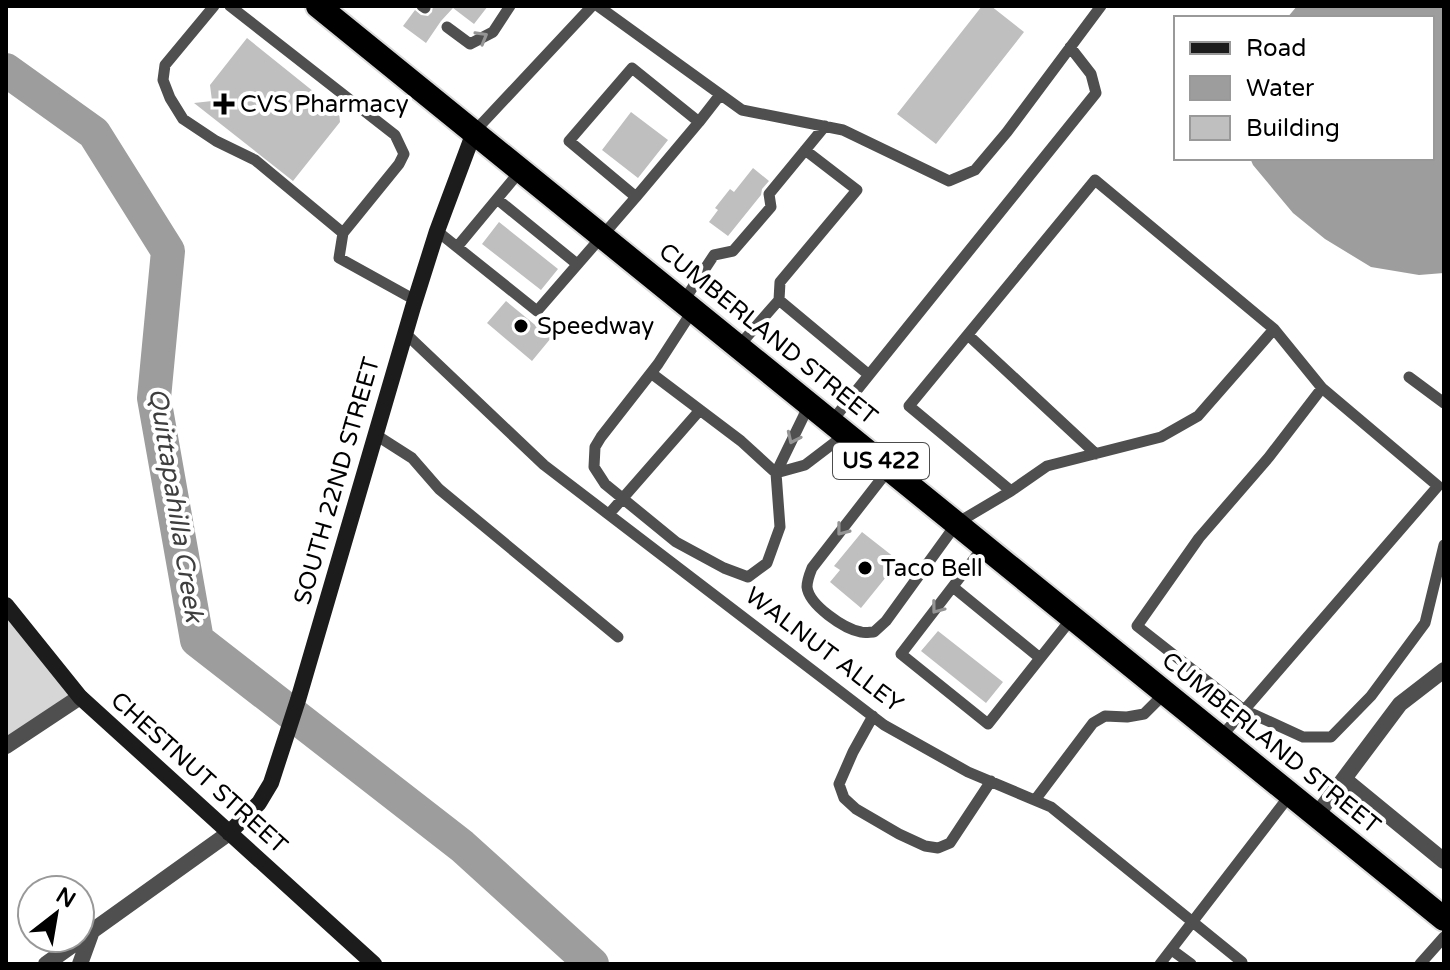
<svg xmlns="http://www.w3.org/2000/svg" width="1450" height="970" viewBox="0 0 1450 970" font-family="'Varela Round',sans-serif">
<rect width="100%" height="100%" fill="#fff"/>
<path fill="#d6d6d6" d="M6,611L80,697L6,748Z"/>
<path fill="#9d9d9d" d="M1297,6H1444V273L1419,275L1371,267L1325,239L1293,213L1253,165L1250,158H1432V18H1287Z"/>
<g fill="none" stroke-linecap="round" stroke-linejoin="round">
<path stroke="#9d9d9d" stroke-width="34" d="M6,70L94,133L168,251L154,398L197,640L462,846L592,964"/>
</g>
<path fill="#bfbfbf" d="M433,6H488L474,24L453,8L441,21L426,43L403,26L415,10L421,15L428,16L432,12Z
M982,6H991L1024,32L936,144L897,114Z
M247,38L339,112L340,122L293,181L194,103L212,101L210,85Z
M631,112L668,140L638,178L602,150Z
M753,168L769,181L762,189L761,195L728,236L709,222L718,210L715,208L730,189L734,192Z
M499,222L558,269L541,290L482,244Z
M506,301L551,338L532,361L487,323Z
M862,532L899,561L861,608L830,582L840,570L834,566Z
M938,631L1003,682L986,703L921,651Z"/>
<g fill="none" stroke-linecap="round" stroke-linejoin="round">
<g stroke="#dbdbdb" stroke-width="28">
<path id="highway" d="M318,6L1444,919"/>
</g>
<path stroke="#4f4f4f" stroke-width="11" d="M214,6L165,65L163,80L170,98L183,119L216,141L255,160L343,233L339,258L415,300
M230,6L395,135L404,154L399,164L343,233
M422,6L425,8
M598,6L742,110L843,130L949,181L975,170L1007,132L1101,6
M447,27L470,44L493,32L510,6
M474,132L592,6
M636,197L699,122
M497,199L577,264
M437,231L537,311L636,197L569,141L632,68L699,122L720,95
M457,247L521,170
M779,300L780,282L857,190L805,150
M683,302L714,255L733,251L771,207L769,194L825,126
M693,310L658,364L601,437L595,447L594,467L605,484L676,542L724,568L748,577L767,563L780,527L776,473L810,403
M405,333L544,465L884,725L968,772L1051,807L1242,962
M968,335L1096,454
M738,347L779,300L869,375L832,421
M651,373L741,441L776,473
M869,375L1096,93L1091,74L1070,47
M1409,377L1444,403
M1322,388L1269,457L1199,538L1137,626L1244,710L1303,737H1331L1371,696L1425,623L1444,545
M376,435L412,458L439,489L618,637
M889,469L812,568C810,573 807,580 807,587C809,605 844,629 861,632C865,633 870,632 874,632L886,621L957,523L1011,491L909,406L1095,180L1274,329L1322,388L1438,486L1220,738
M776,473L805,465L847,433
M1011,491L1047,466L1161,437L1198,416L1274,329
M609,514L700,410
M984,546L901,654L988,724L1072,618
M953,587L1040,658
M873,716L853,752L839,784L844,798L856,809L899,834L925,846L938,848L950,843L991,781
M1035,800L1093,723L1105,716L1127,717L1144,714L1165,693
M1172,950L1191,964
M1160,964L1290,795
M1420,964L1444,937"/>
<path stroke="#4f4f4f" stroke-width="16" d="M6,746L80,697
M1344,779L1444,861
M1316,816L1400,704L1444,670
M46,964L229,833
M80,964L92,931"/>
<path stroke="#1c1c1c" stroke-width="16" d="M6,605L80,697L374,964
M229,833L259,803L271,783L298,700L413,307L437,231L474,132"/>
<use href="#highway" stroke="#000" stroke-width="24"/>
</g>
<defs><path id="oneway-chevron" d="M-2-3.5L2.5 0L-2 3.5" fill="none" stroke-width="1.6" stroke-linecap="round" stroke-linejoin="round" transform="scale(2)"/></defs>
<g stroke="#959595">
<use href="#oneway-chevron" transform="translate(482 37) rotate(-30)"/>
<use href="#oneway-chevron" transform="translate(793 438) rotate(115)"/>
<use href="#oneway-chevron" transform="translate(842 530) rotate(128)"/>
<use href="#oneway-chevron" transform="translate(937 608) rotate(127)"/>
</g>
<g fill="#000" stroke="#fff" stroke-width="3">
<path d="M220 92h8v8h8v8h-8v8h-8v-8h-8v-8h8z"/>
<circle cx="521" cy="326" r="8"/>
<circle cx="865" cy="568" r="8"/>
</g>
<g text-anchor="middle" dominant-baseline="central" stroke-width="8" stroke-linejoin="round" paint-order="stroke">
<rect fill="#fff" stroke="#4c4c4c" stroke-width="2" x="833" y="443" width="96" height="36" rx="6"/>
<g font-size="22" font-weight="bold" fill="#000">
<text x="881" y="461">US 422</text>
</g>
<g font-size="24" fill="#000" stroke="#fff" text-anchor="start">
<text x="240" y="104">CVS Pharmacy</text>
<text x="537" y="326">Speedway</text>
<text x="881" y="568">Taco Bell</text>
</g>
<g font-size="24" fill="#000" stroke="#fff">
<text transform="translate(768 334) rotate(39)">CUMBERLAND STREET</text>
<text transform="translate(337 481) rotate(-74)">SOUTH 22ND STREET</text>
<text transform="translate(824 650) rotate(37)">WALNUT ALLEY</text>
<text transform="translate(1271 743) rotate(39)">CUMBERLAND STREET</text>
<text transform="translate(199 773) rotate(42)">CHESTNUT STREET</text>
</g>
<g font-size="26" font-style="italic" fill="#3e3e3e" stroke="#fff">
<text transform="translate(176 505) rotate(81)">Quittapahilla Creek</text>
</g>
</g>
<rect width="1450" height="970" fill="none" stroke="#000000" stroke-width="16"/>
<rect x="1174" y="16" width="260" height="144" fill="#ffffff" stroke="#999999" stroke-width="2"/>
<rect x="1190" y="42" width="40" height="12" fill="#1c1c1c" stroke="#999999" stroke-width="2"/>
<text x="1246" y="56" font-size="24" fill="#000000">Road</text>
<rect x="1190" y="76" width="40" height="24" fill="#9d9d9d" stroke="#999999" stroke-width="2"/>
<text x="1246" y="96" font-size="24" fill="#000000">Water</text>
<rect x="1190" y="116" width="40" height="24" fill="#bfbfbf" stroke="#999999" stroke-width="2"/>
<text x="1246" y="136" font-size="24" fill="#000000">Building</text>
<g transform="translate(56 914) rotate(31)"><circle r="38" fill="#ffffff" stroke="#999999" stroke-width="2"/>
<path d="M0-6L14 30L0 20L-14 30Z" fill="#000000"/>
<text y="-12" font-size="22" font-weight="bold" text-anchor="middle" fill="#000000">N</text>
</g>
</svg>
